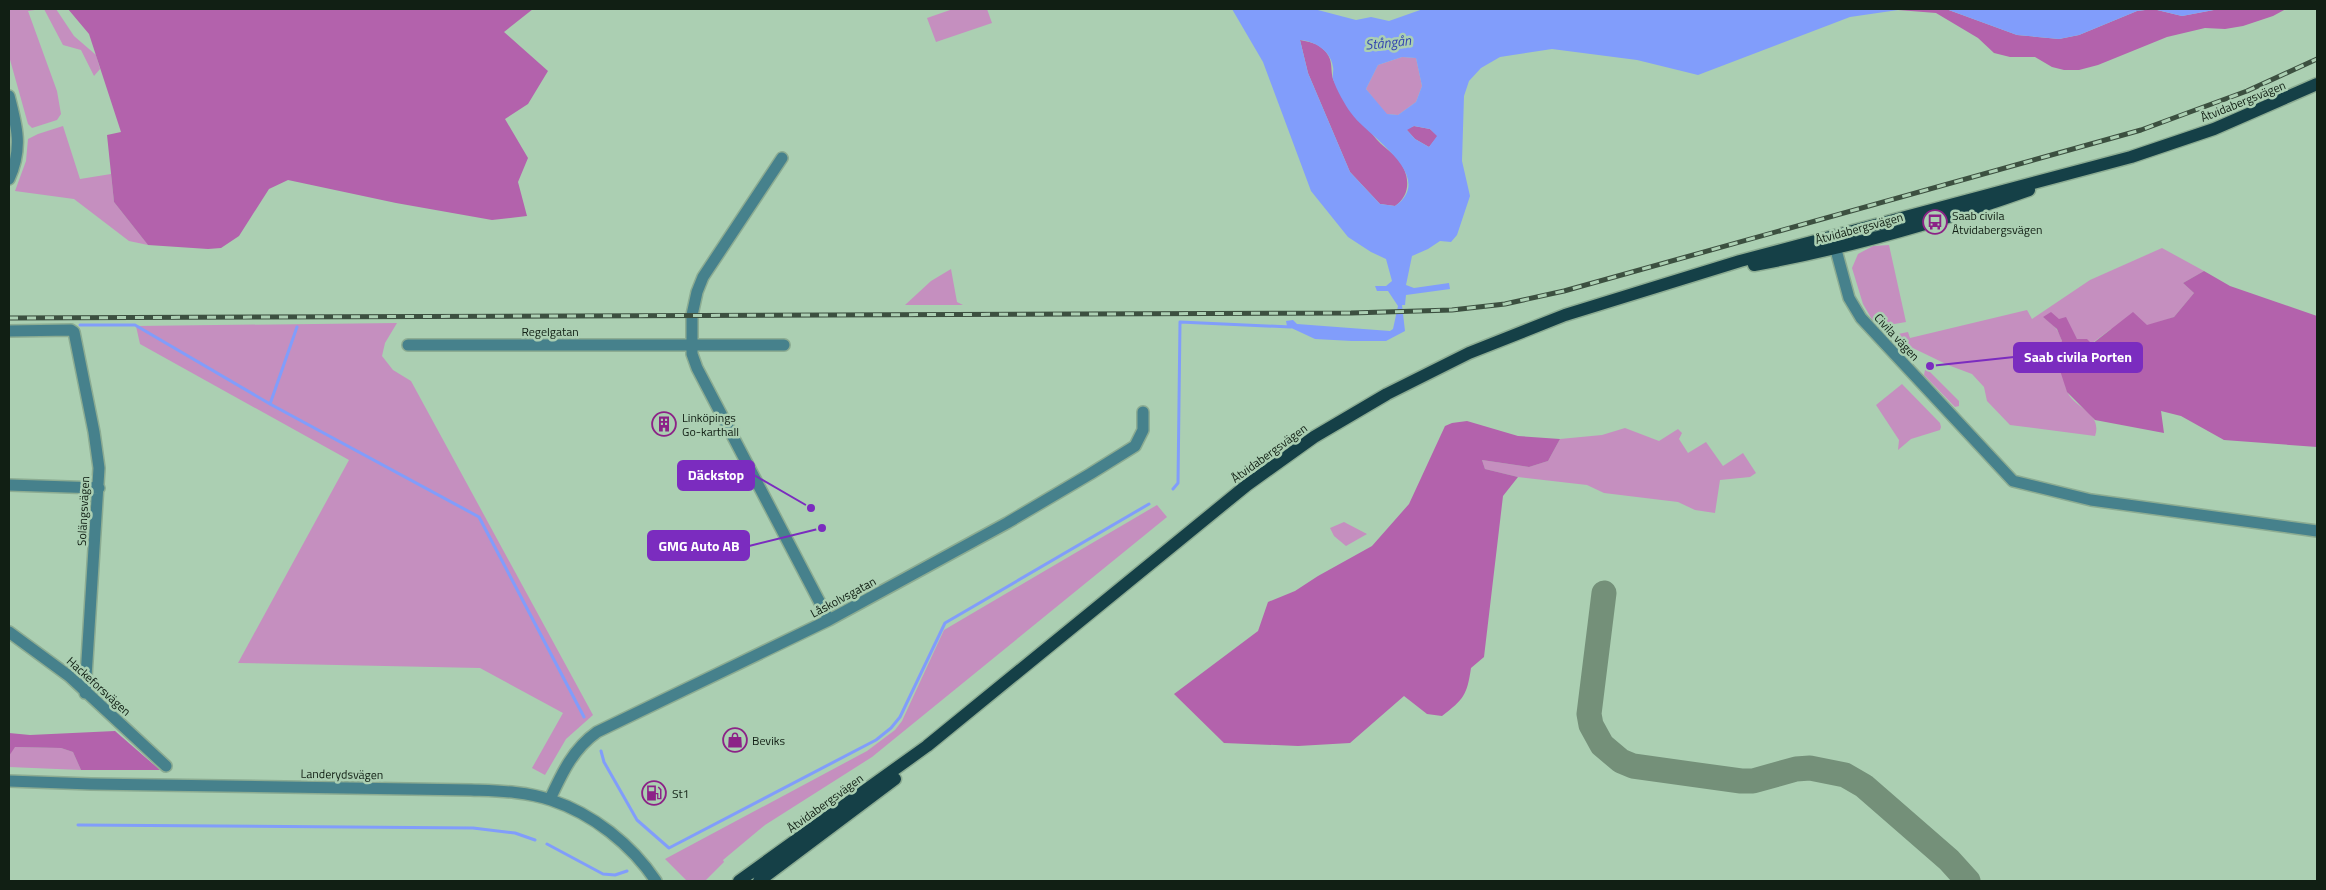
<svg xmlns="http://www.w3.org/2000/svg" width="2326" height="890" viewBox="0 0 2326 890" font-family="'Titillium Web',sans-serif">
<rect width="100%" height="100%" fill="#abcfb2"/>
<path fill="#c58fbf" d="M9,9H42L28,11L57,91L61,114L57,120L32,128L28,124L9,56Z
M44,9H56L74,36L96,55L100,69L94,76L81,50L63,45Z
M953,9H987L992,23L936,42L927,18Z
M1402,57L1416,58L1422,86L1416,102L1398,115L1386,114L1366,89L1378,65Z
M63,126L80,179L111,174L114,202L148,245L129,241L74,199L15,191L26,161L28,139L38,134Z
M1889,245L1906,322L1883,326L1874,323L1863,304L1852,268L1858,254L1873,246Z
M2162,248L2204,271L2183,283L2194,293L2174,317L2147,326L2111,329L2091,344L2077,339L2059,319L2043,317C2048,321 2054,325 2057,330C2069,348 2060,372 2067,391C2073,408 2103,412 2095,436L2010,425L1987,401L1984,387L1972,374L1948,365L1888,336L1908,332L1910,338L2027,310L2032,319L2090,280Z
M951,269L957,302L963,305H905L931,281Z
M397,323L385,343L382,356L393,370L411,381L593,715L566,739L545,775L532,768L563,713L480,668L238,663L349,460L140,344L136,326Z
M1925,370L1929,371L1959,401V406L1955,407L1924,375Z
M1902,384L1940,423L1941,427L1940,430L1911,439L1898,450L1899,440L1876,405Z
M1625,428L1659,441L1678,429L1682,433L1679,439L1688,453L1706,442L1723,466L1743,453L1756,473L1750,477L1720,480L1715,513L1695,510L1678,502L1604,493L1587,485L1518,477L1485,469L1482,460L1529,467L1548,461L1560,439L1602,435Z
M1157,505L1167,517L872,757L765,825L723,860L724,862L705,881H687L665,859L867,751L895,730L902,721L944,630Z
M1344,522L1367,534L1346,546L1334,536L1330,528Z
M14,747L61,748L73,752L81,770L9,767V756Z"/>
<path fill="#b362ac" d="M68,9H533L504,32L548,71L528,104L505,119L528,158L518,182L527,216L492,220L396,203L288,180L269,189L239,236L221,248L208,249L148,245L114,202L107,135L121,132L89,34Z
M1946,9L2017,35L2059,39L2079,35L2137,11L2153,9L2182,16L2219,9H2286L2273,16L2243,26L2225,29L2205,28L2167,37L2098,65L2079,70H2064L2052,67L2035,57H2010L1994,53L1978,38L1936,13L1898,10Z
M1300,40C1310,42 1317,43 1324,50C1334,60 1330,68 1333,79C1336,88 1366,124 1373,135C1382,148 1398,154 1404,169C1410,183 1408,197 1395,206L1380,204L1350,172L1308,73Z
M1414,126L1430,129L1438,136L1429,147L1415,139L1406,129Z
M2204,271L2230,286L2317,316V447L2224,440L2181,416L2161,411L2164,433L2095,420L2067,392L2055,355L2062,341L2057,329L2043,317L2051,312L2059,319L2066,317L2077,339H2087L2092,344L2133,312L2147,325L2174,317L2194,293L2183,283Z
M1467,421L1518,436L1560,439L1548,461L1529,467L1482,460L1485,469L1518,477L1503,496L1484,657L1471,668C1467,695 1464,699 1442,716L1427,714L1404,696L1350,743L1298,746L1224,743L1174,694L1258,631L1268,602L1295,591L1318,576L1372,546L1409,504L1445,426L1452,423Z
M115,731L160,770H81L73,752L61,748L15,747L9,756V733L30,735Z"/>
<path fill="#819dfb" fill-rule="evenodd" d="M1232,9H1314L1356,20L1371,17L1389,21L1423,9H1905L1850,17L1698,75L1637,60L1552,49L1500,57L1481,68L1469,81L1464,96L1462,161L1470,196L1457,235L1451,242L1440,241L1428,249L1412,256L1406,285L1414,288L1449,283L1450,289L1406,295L1405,305H1402L1405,331L1386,341H1352L1315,339L1287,326L1286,321L1293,320L1297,324L1390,331L1393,329L1398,306L1388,291H1377L1375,286H1386L1392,281L1386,259L1371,252L1348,237L1311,191L1263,62ZM1300,40C1315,41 1331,51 1333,67C1334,71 1332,75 1333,79C1336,89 1345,105 1351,113C1366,135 1438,176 1395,206L1380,204L1350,172L1308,73ZM1402,57L1416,58L1422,86L1416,102L1398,115L1387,114L1366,89L1378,65ZM1414,126L1430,129L1437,136L1429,147L1415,139L1407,130Z
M1946,9H2219L2182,16L2153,9L2137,11L2079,35L2059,39L2017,35Z"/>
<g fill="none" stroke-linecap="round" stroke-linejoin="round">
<path stroke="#819dfb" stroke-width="3" d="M80,325H135L270,404L479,517L584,717
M270,404L297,327
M1173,489L1178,483L1180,322L1291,327
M601,751L604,762L637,820L669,848L876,740L891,728L900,717L945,623L1149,504
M78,825L473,828L515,833L535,840
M547,844L603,874L615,875L627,871"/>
<path stroke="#749079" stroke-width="25" d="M1604,593L1589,714L1591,725L1602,745L1621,761L1633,766L1741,781H1753L1796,769L1810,768L1845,775L1864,786L1949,860L1968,881"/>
<g stroke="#8cac92" stroke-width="14">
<path id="minor" d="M9,96C17,126 23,149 9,179
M782,158L703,277L697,292L692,315V354L697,368L829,620
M1833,239L1849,298L1861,318L2013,481L2091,500L2317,531
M9,331L71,330L74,332L94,432L99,468L85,693
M408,345H784
M9,485L99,488
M9,632L69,676L166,766
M9,781L91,784L471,790C497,791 525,791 551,800C593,814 631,844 656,881
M550,799C562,773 573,749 597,732L829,620L1007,523L1090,474L1135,446L1143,430V412"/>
</g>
<g stroke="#8cac92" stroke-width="15">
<path id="major" d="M1754,265C1848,248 1939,222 2029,190
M739,881L927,746L1247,485L1314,437L1387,394L1469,353L1565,315L1740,261L2131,157L2214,129L2317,84
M759,881L895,779"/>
</g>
<use href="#minor" stroke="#46818c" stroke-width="11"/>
<use href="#major" stroke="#154047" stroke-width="12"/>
<g stroke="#3c5040" stroke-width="5">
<path id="rail" d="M9,318L1351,313L1452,310L1505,304L1564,291L2141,130L2247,91L2317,59"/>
</g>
<use href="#rail" stroke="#abcfb2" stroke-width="3" stroke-dasharray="9" stroke-linecap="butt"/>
</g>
<defs>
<g id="bus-ring" transform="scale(1.25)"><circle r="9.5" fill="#abcfb2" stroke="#8c2287" stroke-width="1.5"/><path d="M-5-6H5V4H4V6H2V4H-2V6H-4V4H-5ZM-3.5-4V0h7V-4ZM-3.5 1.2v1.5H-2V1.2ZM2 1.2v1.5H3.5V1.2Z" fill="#8c2287"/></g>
<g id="building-ring" transform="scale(1.25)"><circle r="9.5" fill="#abcfb2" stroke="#8c2287" stroke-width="1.5"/><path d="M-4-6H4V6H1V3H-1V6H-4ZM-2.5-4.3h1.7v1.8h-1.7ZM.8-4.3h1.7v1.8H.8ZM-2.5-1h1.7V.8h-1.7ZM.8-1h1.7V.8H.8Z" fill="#8c2287"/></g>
<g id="shop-ring" transform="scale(1.25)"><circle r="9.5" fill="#abcfb2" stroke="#8c2287" stroke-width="1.5"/><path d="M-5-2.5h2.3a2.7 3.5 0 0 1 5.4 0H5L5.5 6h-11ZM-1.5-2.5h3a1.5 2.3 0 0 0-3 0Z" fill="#8c2287"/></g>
<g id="fuel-ring" transform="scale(1.25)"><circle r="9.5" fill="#abcfb2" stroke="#8c2287" stroke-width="1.5"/><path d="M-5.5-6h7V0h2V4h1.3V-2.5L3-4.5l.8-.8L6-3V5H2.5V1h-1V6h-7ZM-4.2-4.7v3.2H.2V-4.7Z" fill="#8c2287"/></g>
</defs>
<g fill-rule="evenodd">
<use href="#bus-ring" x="1935" y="222"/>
<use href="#building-ring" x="664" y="424"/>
<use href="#shop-ring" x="735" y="740"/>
<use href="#fuel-ring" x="654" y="793"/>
</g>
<g text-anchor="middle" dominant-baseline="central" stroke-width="5" stroke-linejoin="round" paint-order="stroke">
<g font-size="12" fill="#111f14" stroke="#abcfb2">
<text transform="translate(2243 101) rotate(-22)">Åtvidabergsvägen</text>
<text transform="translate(1859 228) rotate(-15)">Åtvidabergsvägen</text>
<text x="550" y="331">Regelgatan</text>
<text transform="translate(1897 337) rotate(47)">Civila vägen</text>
<text transform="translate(1269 453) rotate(-36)">Åtvidabergsvägen</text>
<text transform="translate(83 511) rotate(-87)">Solängsvägen</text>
<text transform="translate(843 597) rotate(-28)">Låskolvsgatan</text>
<text transform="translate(99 686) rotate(42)">Hackeforsvägen</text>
<text transform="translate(342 774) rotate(1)">Landerydsvägen</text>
<text transform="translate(825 803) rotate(-36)">Åtvidabergsvägen</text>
</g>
<g font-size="12" fill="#111f14" stroke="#abcfb2" text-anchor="start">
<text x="1952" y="215">Saab civila<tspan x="1952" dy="14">Åtvidabergsvägen</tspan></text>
<text x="682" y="417">Linköpings<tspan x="682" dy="14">Go-karthall</tspan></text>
<text x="752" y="740">Beviks</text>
<text x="672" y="793">St1</text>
</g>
<g font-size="14" font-style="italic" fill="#3245b0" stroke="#abcfb2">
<text transform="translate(1388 42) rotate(-6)">Stångån</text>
</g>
</g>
<path fill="none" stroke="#7b2cbf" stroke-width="2" d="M1930 366L2014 357M811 508L754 475M822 528L749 546"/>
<g fill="#7b2cbf" stroke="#abcfb2" stroke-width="2">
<circle cx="1930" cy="366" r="5"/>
<circle cx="811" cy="508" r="5"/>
<circle cx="822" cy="528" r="5"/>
</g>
<g fill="#7b2cbf" stroke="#7b2cbf" stroke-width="2">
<rect x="2014" y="343" width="128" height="29" rx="5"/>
<rect x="678" y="461" width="76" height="29" rx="5"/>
<rect x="648" y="531" width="101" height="29" rx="5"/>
</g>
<g font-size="14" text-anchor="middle" font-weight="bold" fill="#fff">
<text x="2078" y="362">Saab civila Porten</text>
<text x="716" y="480">Däckstop</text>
<text x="699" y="551">GMG Auto AB</text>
</g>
<rect width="2326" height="890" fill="none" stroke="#111f14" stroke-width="20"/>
</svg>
